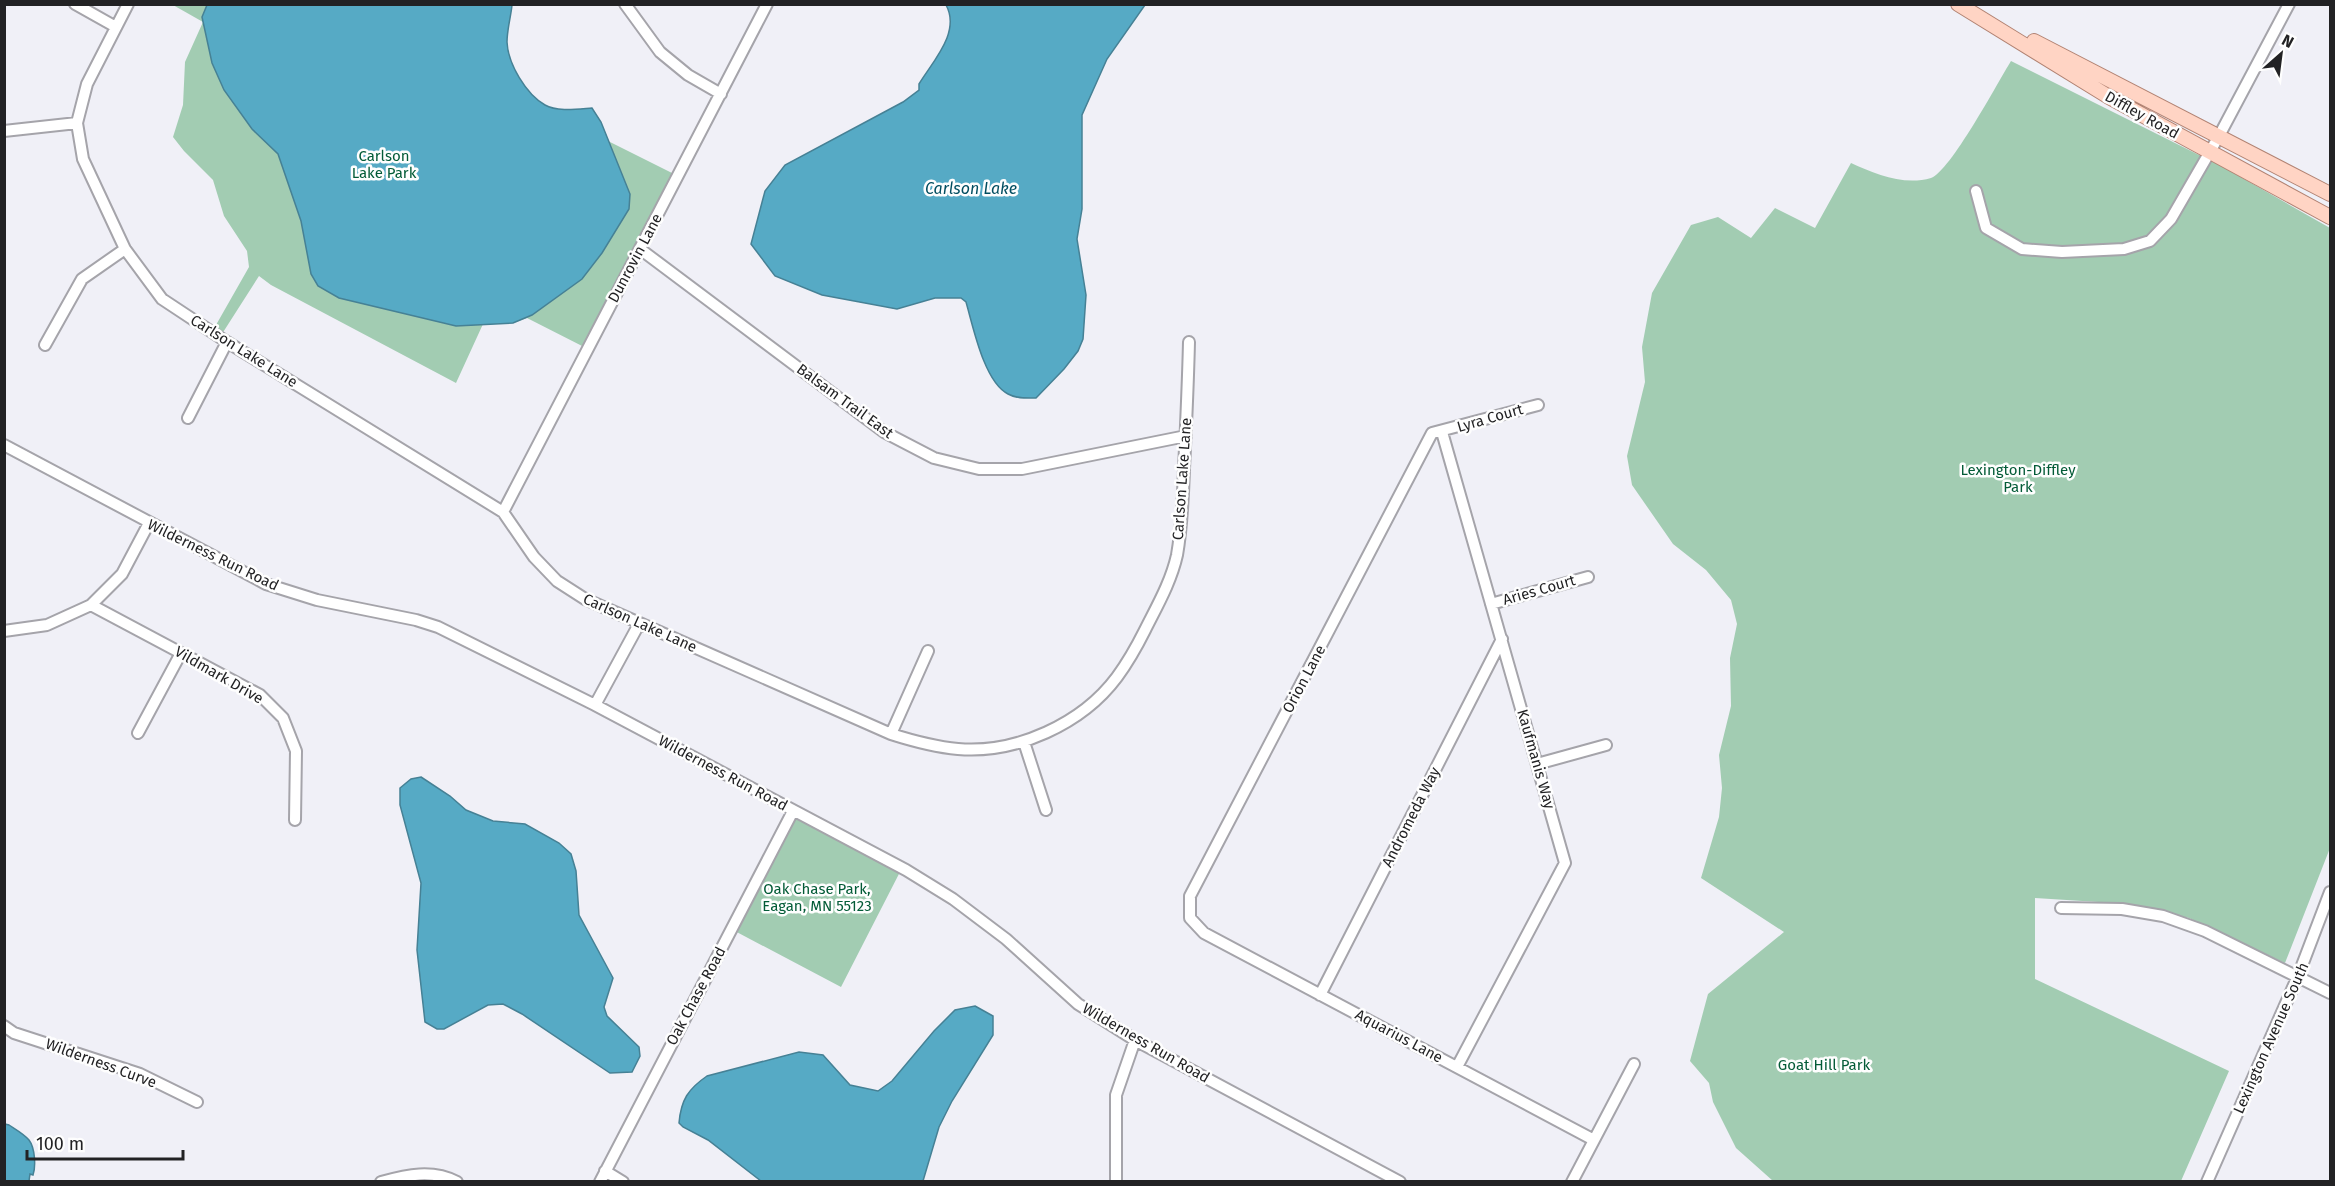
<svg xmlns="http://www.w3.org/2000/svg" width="2335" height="1186" viewBox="0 0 2335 1186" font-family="'Fira Sans',sans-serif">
<rect width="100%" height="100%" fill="#f0f0f7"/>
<path fill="#a2ccb2" d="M173,5H512C511,16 507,30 507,42C508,64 526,94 545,105C557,112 578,109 592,108L601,122L608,141L678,176L588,349L527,318L513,323L483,324L456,383L271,285L259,276L220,337L212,332L249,267L247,251L224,216L213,180L184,151L173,137L183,105L185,62L203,22Z
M2011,61L2223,167L2330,228V848L2285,963L2189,918L2130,904L2035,898V979L2229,1071L2181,1181H1773L1736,1148L1713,1102L1709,1083L1690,1061L1708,994L1784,932L1701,878L1719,817L1722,788L1719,755L1731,706L1730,658L1737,624L1731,600L1706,570L1673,544L1632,485L1627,456L1645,382L1642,347L1652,293L1691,225L1718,217L1751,238L1775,208L1815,228L1851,163C1875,174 1904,186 1931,178C1950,172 1998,82 2011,61Z
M793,811L902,868L841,987L731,929Z"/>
<path fill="#56aac5" stroke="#468195" stroke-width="1.5" d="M207,5H512C511,16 507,30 507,42C508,64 526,94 545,105C557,112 578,109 592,108L601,122L630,194L629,209L602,253L582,279L532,315L513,323L456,326L339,298L318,286L311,274L301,221L278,154L252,129L224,90L212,63L202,17Z
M946,5H1145L1107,59L1082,115V209L1077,239L1086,295L1083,339L1078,351L1064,369L1036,398C1027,398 1017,399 1008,394C984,382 973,326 966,302L961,298H935L897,309L822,295L775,276L751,244L765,191L785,165L903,102L919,90V84C933,61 961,32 946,5Z
M421,777L450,796L466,810L493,821L525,824L559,843L571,854L576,871L579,915L613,978L604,1007L607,1016L639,1047L640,1056L632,1072L610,1073L522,1014L503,1004L488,1005L444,1029H437L425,1022L417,950L421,883L400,805V788L411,779Z
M975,1006L993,1016V1035L952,1101L939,1127L923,1181H761L708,1140L683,1127L679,1123C681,1100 688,1089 707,1076L799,1052L823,1055L850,1085L878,1091L892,1081L934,1031L955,1010Z
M5,1124L9,1125C15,1129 24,1134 29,1140C35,1148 36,1166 33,1175L30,1174L29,1181H5Z"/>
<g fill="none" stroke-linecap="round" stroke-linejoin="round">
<g stroke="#a5a4aa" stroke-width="14">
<path id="minor" d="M75,4L116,27
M128,4L87,84L77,123L83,159L125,249L162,299L227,342L503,512L534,557L557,581L585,599L891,734C913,741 935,747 958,749C1016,754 1082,724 1117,677C1128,662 1137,646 1145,630C1157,606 1171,582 1177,555C1182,527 1183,498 1184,469C1186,427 1188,384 1189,342
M625,4L660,52L688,75L721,94
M4,131L77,123
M1976,191L1986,228L2022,249L2062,252L2124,249L2150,241L2171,219L2219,136L2289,4
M640,249L884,432L934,458L979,469H1022L1186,436
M45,345L82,279L125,249
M1538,405L1432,433L1190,896V918L1204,933L1594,1140
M188,418L227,342
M1442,432L1565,863L1457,1067
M4,445L266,584L317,600L416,620L438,627L595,705L906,870L953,899L1006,939L1078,1004L1135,1040L1400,1182
M503,512L767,4
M1491,604L1588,577
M91,605L260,695L283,718L296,751L295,820
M4,631L47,625L91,605L122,574L149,523
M595,705L639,624
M138,733L181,653
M891,734L928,651
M1024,742L1046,810
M1537,764L1606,745
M2061,908L2122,909L2163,916L2205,931L2330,993
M1320,995L1502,639
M4,1026L14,1033L140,1074L197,1102
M605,1171L623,1182
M381,1182C407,1175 432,1169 457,1182
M600,1182L793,811
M1116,1182V1095L1135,1040
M1572,1182L1634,1064
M2207,1182L2298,976L2330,892"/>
</g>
<g stroke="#b28373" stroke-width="16">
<path id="major" d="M1958,4L2109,97L2330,217
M2034,41L2330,194"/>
</g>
<use href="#minor" stroke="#fff" stroke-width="10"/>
<use href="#major" stroke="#ffd4c4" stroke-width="14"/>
</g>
<g text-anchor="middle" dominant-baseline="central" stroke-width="5" stroke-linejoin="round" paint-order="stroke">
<g font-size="15" fill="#222224" stroke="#fefefe">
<text transform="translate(2142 115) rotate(29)">Diffley Road</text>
<text transform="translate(635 258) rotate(-62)">Dunrovin Lane</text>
<text transform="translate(244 351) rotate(32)">Carlson Lake Lane</text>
<text transform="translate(845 401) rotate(36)">Balsam Trail East</text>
<text transform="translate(1490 418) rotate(-16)">Lyra Court</text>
<text transform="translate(1182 479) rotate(-86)">Carlson Lake Lane</text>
<text transform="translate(213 555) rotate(26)">Wilderness Run Road</text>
<text transform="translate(1539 590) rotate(-16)">Aries Court</text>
<text transform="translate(640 623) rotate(24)">Carlson Lake Lane</text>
<text transform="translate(219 675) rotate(30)">Vildmark Drive</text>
<text transform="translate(1304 679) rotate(-62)">Orion Lane</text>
<text transform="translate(1536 759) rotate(74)">Kaufmanis Way</text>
<text transform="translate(723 773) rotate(28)">Wilderness Run Road</text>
<text transform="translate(1411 817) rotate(-63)">Andromeda Way</text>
<text transform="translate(696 996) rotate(-62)">Oak Chase Road</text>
<text transform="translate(1399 1036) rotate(28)">Aquarius Lane</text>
<text transform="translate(2271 1038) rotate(-66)">Lexington Avenue South</text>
<text transform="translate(1146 1043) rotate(30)">Wilderness Run Road</text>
<text transform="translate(101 1063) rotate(20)">Wilderness Curve</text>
</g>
<g font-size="15" fill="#035b37" stroke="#fefefe">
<text x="384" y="156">Carlson<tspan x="384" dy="17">Lake Park</tspan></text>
<text x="2018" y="470">Lexington-Diffley<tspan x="2018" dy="17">Park</tspan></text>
<text x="817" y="889">Oak Chase Park,<tspan x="817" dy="17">Eagan, MN 55123</tspan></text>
<text x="1824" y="1065">Goat Hill Park</text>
</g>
<g font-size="16" font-style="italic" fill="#004d60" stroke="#fefefe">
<text x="971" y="188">Carlson Lake</text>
</g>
</g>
<rect width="2335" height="1186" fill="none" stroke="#222224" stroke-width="12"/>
<g transform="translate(2281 54) rotate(28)" stroke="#fefefe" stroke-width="4.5" paint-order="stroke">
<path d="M0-4.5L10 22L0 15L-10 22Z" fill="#222224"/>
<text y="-9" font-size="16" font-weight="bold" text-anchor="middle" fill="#222224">N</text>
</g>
<path d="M27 1150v9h156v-9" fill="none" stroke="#222224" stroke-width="3"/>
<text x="36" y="1150" font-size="18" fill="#222224" stroke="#fefefe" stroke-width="4.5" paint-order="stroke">100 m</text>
</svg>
